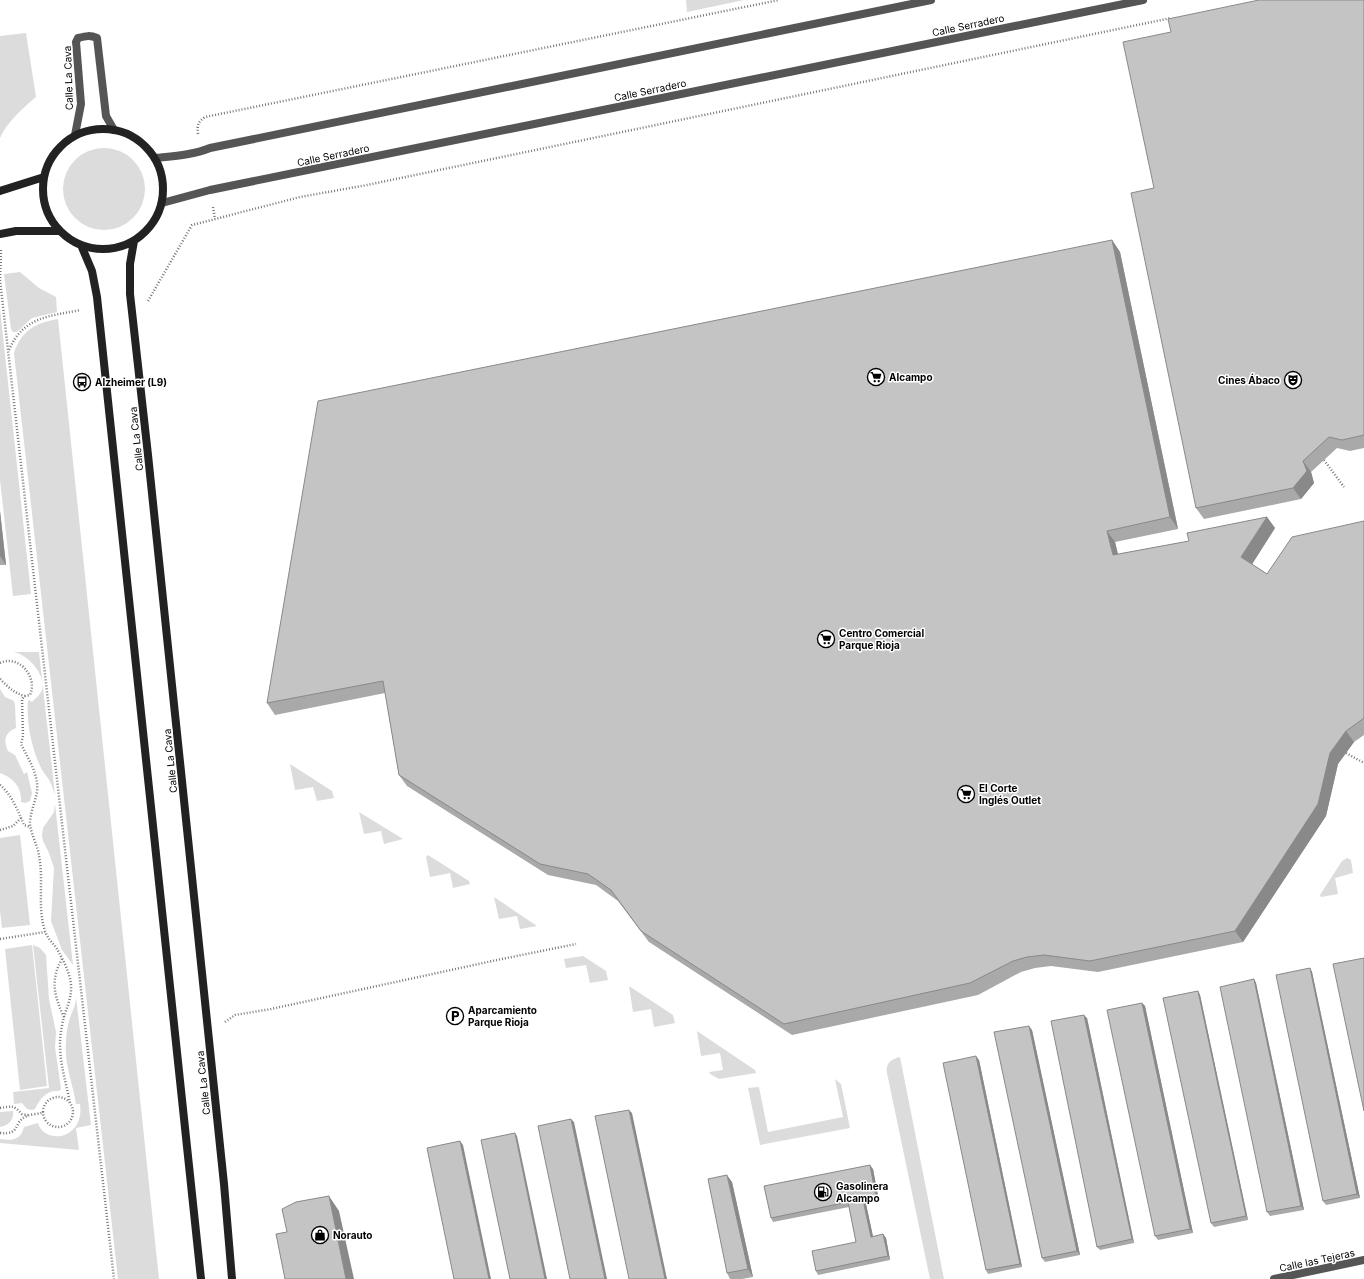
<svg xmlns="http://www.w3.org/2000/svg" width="1364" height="1279" viewBox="0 0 1364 1279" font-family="Inter,sans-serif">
<rect width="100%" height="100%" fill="#fff"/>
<path fill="#dcdcdc" d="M686,0H744L687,12Z
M26,33L36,97C22,109 8,121 0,138V36Z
M63 189a41 41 0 1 1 82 0a41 41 0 1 1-82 0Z
M20,272L39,288L56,297L57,312L32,318L17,332H13L11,329L4,274Z
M0,309L31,594L13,596L0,480Z
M58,319L159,1279H118L14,353C22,330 35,323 58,319Z
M14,652H39L55,795C53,790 52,785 49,780C47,776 44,773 42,770C32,750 26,723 28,701L29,700L32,702C35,699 40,695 42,690C46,674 28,655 14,652Z
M0,689L5,697L14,701L15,705L16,728C5,733 3,739 8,751L15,755L24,774L27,772L32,793L30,801L25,803L21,802C22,788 14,778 0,773Z
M290,764L332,791L334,798L317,801L313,787L295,790Z
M55,804L73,965L62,950L51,921L54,868L49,853L43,841L42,835L43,828L54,812Z
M359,812L403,839L384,844L381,831L364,834Z
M20,835L30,925L2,928L0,911V838Z
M428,855L469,881L470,884L453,888L450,873L430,877L426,857Z
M1347,858L1351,860L1353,873L1335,878L1338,894L1321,897L1320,895L1342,861Z
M494,897L537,926L520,929L517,916L499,919Z
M32,945L47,1086L20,1090L5,949Z
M33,945L40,948L46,955L49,999L56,1032L55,1047L61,1089L59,1091C47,1090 40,1098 35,1109L32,1110L27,1109L22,1103L14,1104L13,1092L49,1088Z
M583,956L606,971L608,980L590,983L586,965L566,968L564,959Z
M629,986L673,1015L675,1023L654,1027L651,1009L633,1012Z
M76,997L91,1125L76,1128L79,1150L0,1143V1139C12,1141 21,1140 24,1127L38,1123C44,1145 85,1140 80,1104H76C73,1084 64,1064 66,1043C66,1036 67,1028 69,1021C71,1013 76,1006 76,997Z
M697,1031L755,1070L756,1073L719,1079L710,1074L709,1072L723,1070L720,1053L701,1056Z
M900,1057L944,1279H930L887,1073C885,1064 891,1059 900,1057Z
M835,1079L841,1084L850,1128L760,1145L748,1088L759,1087L768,1132L843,1117Z
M13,1111C14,1120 9,1125 0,1127V1112Z"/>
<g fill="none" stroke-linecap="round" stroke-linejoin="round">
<path stroke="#777" stroke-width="2.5" stroke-dasharray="1 2" stroke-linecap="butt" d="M198,134C197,125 198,122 205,117L779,0
M213,207L215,219
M1,250L0,280L114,1279
M148,301L192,225L300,197L367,185L1171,18
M9,350C23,317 49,316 81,310
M1324,460L1344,487
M0,663C19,654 38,677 30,695L25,696L22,699L23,736L21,744C28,759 39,774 37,792C35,803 30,813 30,824C31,835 38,846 39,856C44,881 37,907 45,931C47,938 53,943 57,949C63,960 70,972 71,985C72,1001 64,1011 62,1026C56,1053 65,1077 70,1103
M0,679C8,687 14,693 25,696
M1346,753L1364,763
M0,785C12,795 18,811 24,825L30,827
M0,830L13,826L21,818
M0,939L45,932
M62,959C50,980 54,996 64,1017
M225,1022L235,1015L271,1009L497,960L576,944
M43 1112a15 15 0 1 1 30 0a15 15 0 1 1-30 0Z
M0,1108C13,1106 13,1105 22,1114L28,1115
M0,1133C22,1135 12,1122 27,1116C31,1114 38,1114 42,1113"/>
<path stroke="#555" stroke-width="8" d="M75,135L81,104L76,42L78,38C86,36 90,35 97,38L106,116L114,130
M155,158C174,156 193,155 210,148L931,0
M162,203L210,190L1143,0
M1274,1279L1364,1260"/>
<path stroke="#222" stroke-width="8" d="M43 189a60 60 0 1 1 120 0a60 60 0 1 1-120 0Z
M0,191L44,177
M0,234L16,231H60
M134,241L130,264V294L148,455L224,1184L232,1279
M81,245L92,271L97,297L201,1279"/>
</g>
<path fill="#a9a9a9" d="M1364,0V448L1350,451L1337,448L1311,472L1314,483L1301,499L1204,519L1196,508Z
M1112,240L1120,252L1178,529L1115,542L1118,554L1189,541L1267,517L1275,528L1252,564L1267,574L1364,521V735L1354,742L1338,764L1326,816L1243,942L1098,972L1051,966L1035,968L1021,972L978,995L792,1035L649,942L618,901L596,885L548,875L407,786L399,775L385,693L275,715L267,703Z
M0,511L6,565H0Z
M1310,968L1312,972L1360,1198L1326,1205L1323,1201Z
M1254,979L1256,983L1304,1210L1270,1216L1267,1212Z
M1198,991L1200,995L1248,1220L1214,1227L1211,1223Z
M1142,1003L1145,1006L1193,1233L1158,1240L1155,1236Z
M1087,1018L1134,1243L1100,1250L1097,1247Z
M1032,1030L1080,1255L1045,1262L1042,1258Z
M979,1060L1022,1267L988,1274L986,1270Z
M873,1169L879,1201L866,1204L873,1237L883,1234L886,1238L890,1260L818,1275L816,1271L856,1242L849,1207L773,1222L771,1218Z
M732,1182L753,1277L742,1279H730L727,1273Z"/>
<path fill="#898989" d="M1112,240L1120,252L1178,529L1170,517Z
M1303,461L1311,472L1314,483L1301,499L1293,488Z
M0,511L6,565L0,556Z
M1267,517L1275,528L1249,569L1241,557Z
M1107,531L1115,542L1121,567L1113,555Z
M1346,731L1354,742L1338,764L1326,816L1243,942L1235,931L1330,753Z
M1310,968L1312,972L1360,1198L1357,1194Z
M1254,979L1256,983L1304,1210L1301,1206Z
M1198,991L1200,995L1248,1220L1246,1216Z
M1142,1003L1145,1006L1193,1233L1190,1229Z
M1084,1015L1087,1018L1134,1243L1132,1239Z
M1029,1026L1032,1030L1080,1255L1077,1251Z
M976,1056L979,1060L1022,1267L1020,1264Z
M629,1110L632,1113L667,1279H665Z
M571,1119L574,1122L607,1279H605Z
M515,1133L517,1136L547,1279H545Z
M460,1141L463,1145L491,1279H489Z
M870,1165L873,1169L879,1201L876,1197Z
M727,1175L732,1182L753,1277L748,1269Z
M329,1196L339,1211L354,1279H346Z
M863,1200L866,1204L874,1241L871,1237Z
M883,1234L886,1238L890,1260L888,1256Z"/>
<path fill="#c4c4c4" stroke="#898989" d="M1259,0H1364V435L1342,440L1329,437L1303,461L1307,471L1293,488L1196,508L1131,193L1154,188L1123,42L1171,32L1168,19Z
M1112,240L1170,517L1107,531L1113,555L1189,541L1187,533L1267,517L1241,557L1267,574L1292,537L1364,521V718L1346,731L1330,753L1318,804L1235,931L1090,961L1044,955L1027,957L1013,961L970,983L784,1024L641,931L611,890L588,874L540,864L399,775L383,681L267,703L318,401Z
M1364,958V1111L1333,964Z
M1310,968L1357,1194L1323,1201L1276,975Z
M1254,979L1301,1206L1267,1212L1220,987Z
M1198,991L1246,1216L1211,1223L1163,998Z
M1142,1003L1190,1229L1155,1236L1107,1010Z
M1084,1015L1132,1239L1097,1247L1051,1021Z
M1029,1026L1077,1251L1042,1258L994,1032Z
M976,1056L1020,1264L986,1270L943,1063Z
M629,1110L665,1279H629L595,1116Z
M571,1119L605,1279H570L538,1126Z
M515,1133L545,1279H510L481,1140Z
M460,1141L489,1279H454L427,1148Z
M870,1165L876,1197L863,1200L871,1237L883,1234L888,1256L816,1271L812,1251L856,1242L848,1202L771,1218L764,1186Z
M727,1175L748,1269L727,1273L708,1179Z
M329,1196L346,1279H285L276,1234L287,1232L282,1209L296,1202Z"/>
<defs>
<g id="supermarket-ring" transform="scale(0.9)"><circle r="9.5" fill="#fff" stroke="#000" stroke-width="1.5"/><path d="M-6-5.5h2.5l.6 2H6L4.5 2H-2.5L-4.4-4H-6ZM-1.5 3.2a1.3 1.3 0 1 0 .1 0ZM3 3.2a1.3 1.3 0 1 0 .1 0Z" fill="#000"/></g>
<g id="theatre-ring" transform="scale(0.9)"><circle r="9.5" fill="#fff" stroke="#000" stroke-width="1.5"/><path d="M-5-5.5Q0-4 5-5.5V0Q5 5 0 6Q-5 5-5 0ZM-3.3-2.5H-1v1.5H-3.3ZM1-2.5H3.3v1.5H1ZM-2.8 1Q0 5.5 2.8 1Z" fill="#000"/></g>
<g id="bus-ring" transform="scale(0.9)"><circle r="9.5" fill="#fff" stroke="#000" stroke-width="1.5"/><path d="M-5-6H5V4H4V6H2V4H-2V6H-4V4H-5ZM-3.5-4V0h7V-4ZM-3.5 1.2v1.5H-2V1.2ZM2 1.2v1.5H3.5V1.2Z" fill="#000"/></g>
<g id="parking-ring" transform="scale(0.9)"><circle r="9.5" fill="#fff" stroke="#000" stroke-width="1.5"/><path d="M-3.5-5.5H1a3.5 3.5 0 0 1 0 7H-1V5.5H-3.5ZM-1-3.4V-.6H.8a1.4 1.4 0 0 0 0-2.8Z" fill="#000"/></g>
<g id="fuel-ring" transform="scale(0.9)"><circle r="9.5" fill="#fff" stroke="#000" stroke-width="1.5"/><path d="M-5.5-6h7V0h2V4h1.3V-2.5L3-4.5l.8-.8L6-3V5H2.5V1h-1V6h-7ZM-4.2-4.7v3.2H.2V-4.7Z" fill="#000"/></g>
<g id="shop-ring" transform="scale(0.9)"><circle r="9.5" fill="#fff" stroke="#000" stroke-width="1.5"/><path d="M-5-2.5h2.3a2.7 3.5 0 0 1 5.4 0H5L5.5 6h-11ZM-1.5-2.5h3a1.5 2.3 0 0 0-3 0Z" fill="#000"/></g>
</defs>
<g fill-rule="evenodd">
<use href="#supermarket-ring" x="876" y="377"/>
<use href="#theatre-ring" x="1293" y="380"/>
<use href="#bus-ring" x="82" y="382"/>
<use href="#supermarket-ring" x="826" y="639"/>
<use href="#supermarket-ring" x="966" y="794"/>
<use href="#parking-ring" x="455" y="1016"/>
<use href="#fuel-ring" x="823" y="1192"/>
<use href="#shop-ring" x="320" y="1235"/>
</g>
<g text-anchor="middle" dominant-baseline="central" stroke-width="3" stroke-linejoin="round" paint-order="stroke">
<g font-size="10" fill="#000" stroke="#fff">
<text transform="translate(968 25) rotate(-12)">Calle Serradero</text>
<text transform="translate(68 78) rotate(-92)">Calle La Cava</text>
<text transform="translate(650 90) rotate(-12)">Calle Serradero</text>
<text transform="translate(333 155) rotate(-12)">Calle Serradero</text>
<text transform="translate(136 439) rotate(-96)">Calle La Cava</text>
<text transform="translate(170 761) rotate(-96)">Calle La Cava</text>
<text transform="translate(203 1083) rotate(-96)">Calle La Cava</text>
<text transform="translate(1317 1260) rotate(-12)">Calle las Tejeras</text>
</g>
<g font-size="10" font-weight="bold" fill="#000" stroke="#fff" text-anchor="start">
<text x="889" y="377">Alcampo</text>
<text x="1280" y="380" text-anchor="end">Cines Ábaco</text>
<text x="95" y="382">Alzheimer (L9)</text>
<text x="839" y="633">Centro Comercial<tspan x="839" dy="12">Parque Rioja</tspan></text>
<text x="979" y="788">El Corte<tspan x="979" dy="12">Inglés Outlet</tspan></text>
<text x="468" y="1010">Aparcamiento<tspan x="468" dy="12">Parque Rioja</tspan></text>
<text x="836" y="1186">Gasolinera<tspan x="836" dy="12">Alcampo</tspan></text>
<text x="333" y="1235">Norauto</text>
</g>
</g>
</svg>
